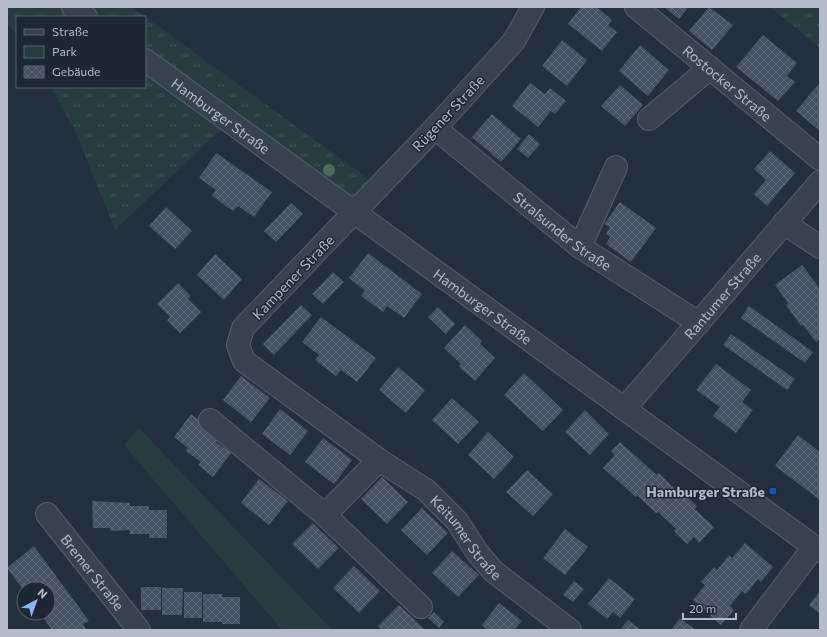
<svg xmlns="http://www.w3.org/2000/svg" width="827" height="637" viewBox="0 0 827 637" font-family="Commissioner,sans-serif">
<defs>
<pattern id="grass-tufts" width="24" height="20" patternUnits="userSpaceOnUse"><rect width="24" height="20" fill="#263c3f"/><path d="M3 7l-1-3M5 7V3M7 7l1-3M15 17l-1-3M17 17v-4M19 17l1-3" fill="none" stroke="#435659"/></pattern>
<pattern id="building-cross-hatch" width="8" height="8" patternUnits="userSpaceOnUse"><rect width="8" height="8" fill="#455162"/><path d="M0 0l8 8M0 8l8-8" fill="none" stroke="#5d6877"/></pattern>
</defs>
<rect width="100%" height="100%" fill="#242f3e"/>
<path fill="url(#grass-tufts)" d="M7,7H132L374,183L353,201L239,117L214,136L115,230L76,133L51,87H145V17H17V35L7,23Z
M770,7H820V48Z"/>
<path fill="#263c3f" d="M139,428L332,630H282L124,445Z"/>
<path fill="url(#building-cross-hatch)" d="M581,7H597L612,20L608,25L617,32L602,51L568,24Z
M664,7H688L679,19Z
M709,7L733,25L712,50L689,31Z
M763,35L797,63L787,76L795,82L778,101L736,67Z
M562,40L587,60L567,86L542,66Z
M640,45L669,70L648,96L619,71Z
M530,83L545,94L550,88L566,101L555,114L551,111L538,127L512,106Z
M620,85L643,105L625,126L601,106Z
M818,85L820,86V131L796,111Z
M492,114L521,139L501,162L472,137Z
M529,134L540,144L528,158L517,149Z
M770,151L795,173L767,206L754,194L766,180L754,169Z
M216,153L272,192L254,217L238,206L233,211L212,196L216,190L199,178Z
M620,202L656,228L631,262L606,244L610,237L606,234L610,227L604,224Z
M291,203L303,214L276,242L264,231Z
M166,207L192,231L175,249L149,226Z
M368,253L422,294L404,318L387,306L383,312L361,296L365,291L349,278Z
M215,254L242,279L224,300L197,275Z
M802,265L820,289V339L816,342L803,325L801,326L786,305L788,303L775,285Z
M333,272L344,282L323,304L312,294Z
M178,283L191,296L188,299L201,312L180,333L167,320L170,317L157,304Z
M301,305L312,315L274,355L263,344Z
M749,306L813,352L805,363L741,318Z
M438,307L455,324L446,334L428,317Z
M321,317L376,358L357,382L341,370L336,376L315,360L319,355L302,342Z
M465,325L482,341L480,344L495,358L475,381L459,367L461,364L444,348Z
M731,334L795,379L787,390L723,345Z
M716,364L751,390L742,402L753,410L736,433L713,416L720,407L696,390Z
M398,367L425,390L406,413L379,390Z
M524,373L563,410L543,431L504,395Z
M241,376L270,398L251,422L223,400Z
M452,398L479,422L458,444L432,420Z
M280,409L308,431L290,455L262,434Z
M585,410L609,434L590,455L565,432Z
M191,414L206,425L218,438L216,442L231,453L213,477L198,465L201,462L186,451L188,448L174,437Z
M488,432L514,457L494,479L468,455Z
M798,435L820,452V500L775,466Z
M323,438L352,460L334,484L305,462Z
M620,442L657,475L659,473L677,491L679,489L697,506L695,509L714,527L699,543L694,537L687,544L674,531L676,529L658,512L656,513L638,496L636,497L603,468L615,455L611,451Z
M527,470L553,494L533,516L506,492Z
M382,477L408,502L387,524L361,499Z
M259,479L288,501L269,525L241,503Z
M92,501L130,503V506H149V510H167V538H149V534H130V530L111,531L110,528H93Z
M422,508L448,533L427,555L401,530Z
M313,523L339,548L318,569L292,544Z
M565,529L588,547L565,575L543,558Z
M745,543L773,567L761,582L758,579L746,594L742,591L730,606L734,610L721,625L693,600L705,585L701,582L714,567L717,570L729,555L732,558Z
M34,546L89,621L83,624L87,630H52L40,613H48V589H24V591L7,568Z
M452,551L479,575L458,597L432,573Z
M354,566L380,591L359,613L333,588Z
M609,578L635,599L620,618L613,612L607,619L588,604Z
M574,581L584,589L573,602L563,595Z
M141,587H161V610H141Z
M162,588H183L182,615H162Z
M820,591V614L809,605Z
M184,592H202V618H184Z
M203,594H222V622H203Z
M222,597H240V624H222Z
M499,603L522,621L514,630H487L482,625Z
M399,605L412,617L425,630H382L378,626Z
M434,612L444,622L439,628L428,618Z
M680,618L689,625L696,630H671Z
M628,620L641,630H620Z"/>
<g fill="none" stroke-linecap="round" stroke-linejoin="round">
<g stroke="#565f6c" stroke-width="24">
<g id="minor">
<path d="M73,7L86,17"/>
<path id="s1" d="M533,7L514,41L435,128L243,328L238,345L244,361L379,460L426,490L457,521L477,552L493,571L570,630"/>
<path id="s2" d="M636,7L820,159"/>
<path id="s3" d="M145,60L820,551"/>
<path d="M649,119L710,68"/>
<path id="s4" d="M435,128L580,247L699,323"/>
<path d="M784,223L820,247"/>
<path d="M580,247L616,167"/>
<path id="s5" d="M624,409L820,182"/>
<path d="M210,420L325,515L379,460"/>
<path id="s6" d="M47,514L139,630"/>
<path d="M325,515L421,607"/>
<path d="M751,630L814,547"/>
</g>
</g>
<use href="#minor" stroke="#38414e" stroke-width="22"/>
</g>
<circle fill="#4b6a5d" cx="329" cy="170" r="6"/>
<rect fill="#1a4fb4" stroke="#1d2633" stroke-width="1.5" x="769" y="487" width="8" height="8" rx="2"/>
<g text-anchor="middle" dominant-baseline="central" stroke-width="3" stroke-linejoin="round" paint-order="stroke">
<g font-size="14" fill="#b4bcc9" stroke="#1d2633">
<text stroke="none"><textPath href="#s2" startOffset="119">Rostocker Straße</textPath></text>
<text transform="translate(448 113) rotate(-47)">Rügener Straße</text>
<text stroke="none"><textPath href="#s3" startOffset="94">Hamburger Straße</textPath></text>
<text stroke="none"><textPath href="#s4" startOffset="164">Stralsunder Straße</textPath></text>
<text transform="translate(293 277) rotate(-46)">Kampener Straße</text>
<text stroke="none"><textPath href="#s5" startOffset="150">Rantumer Straße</textPath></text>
<text stroke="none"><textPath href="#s3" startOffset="418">Hamburger Straße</textPath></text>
<text stroke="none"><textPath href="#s1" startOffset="754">Keitumer Straße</textPath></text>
<text stroke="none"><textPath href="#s6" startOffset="74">Bremer Straße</textPath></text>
</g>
<g font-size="14" font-weight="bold" fill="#b4bcc9" stroke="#1d2633" text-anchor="end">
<text x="765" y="491">Hamburger Straße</text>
</g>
</g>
<rect width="827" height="637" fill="none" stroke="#b4bcc9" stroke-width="16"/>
<rect x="16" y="16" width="130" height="72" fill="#1d2633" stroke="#59626f"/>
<rect x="24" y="29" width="20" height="6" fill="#38414e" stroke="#59626f"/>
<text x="52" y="36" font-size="12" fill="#b4bcc9">Straße</text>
<rect x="24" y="46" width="20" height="12" fill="#263c3f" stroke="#59626f"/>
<text x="52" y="56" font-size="12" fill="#b4bcc9">Park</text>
<rect x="24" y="66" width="20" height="12" fill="url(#building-cross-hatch)" stroke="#59626f"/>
<text x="52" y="76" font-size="12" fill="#b4bcc9">Gebäude</text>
<g transform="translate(36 601) rotate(41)"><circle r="19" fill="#1d2633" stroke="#59626f"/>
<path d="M0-3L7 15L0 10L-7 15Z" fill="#8ab4f8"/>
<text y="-6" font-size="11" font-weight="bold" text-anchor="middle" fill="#b4bcc9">N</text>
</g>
<path d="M683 613v6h53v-6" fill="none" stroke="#b4bcc9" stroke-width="2"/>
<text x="689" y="613" font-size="12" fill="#b4bcc9" stroke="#1d2633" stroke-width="3" paint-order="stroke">20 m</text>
</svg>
